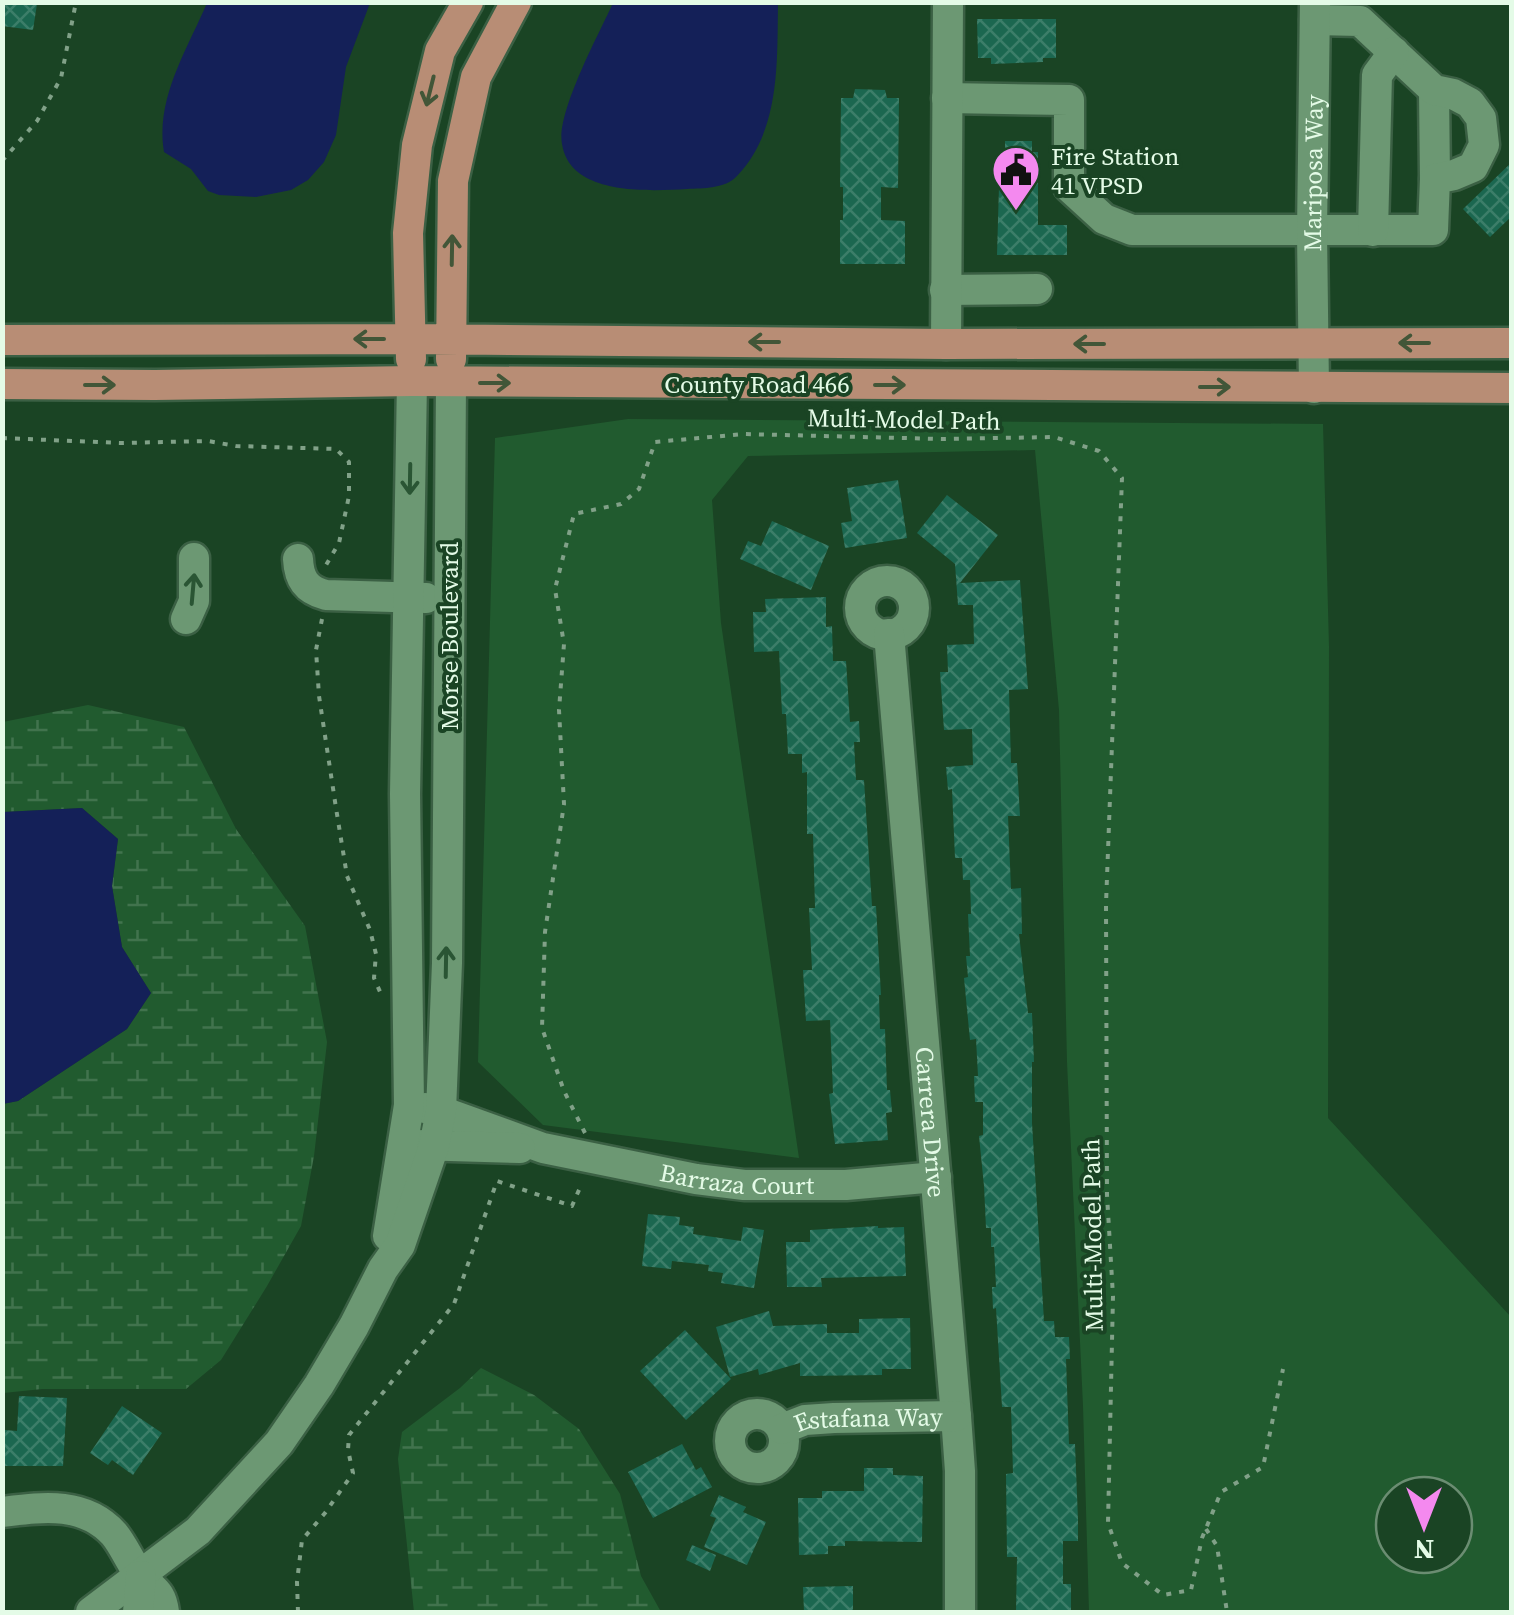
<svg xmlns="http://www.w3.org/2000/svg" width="1514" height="1615" viewBox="0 0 1514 1615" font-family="'Source Serif 4',serif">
<defs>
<pattern id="wetland-marsh" width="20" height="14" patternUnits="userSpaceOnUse" patternTransform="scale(2.5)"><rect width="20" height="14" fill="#215b2f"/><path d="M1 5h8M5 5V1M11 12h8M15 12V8" fill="none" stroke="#41734d"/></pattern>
<pattern id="building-cross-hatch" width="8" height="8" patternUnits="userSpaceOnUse" patternTransform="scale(2.5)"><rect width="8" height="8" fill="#1b6750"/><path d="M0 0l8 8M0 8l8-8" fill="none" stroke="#3c7e69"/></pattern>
</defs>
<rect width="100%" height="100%" fill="#1a4424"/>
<path fill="#215b2f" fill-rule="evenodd" d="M628,419L1323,424L1329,646L1328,1118L1511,1317V1612H1089L1083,1406L1067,1062L1059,710L1035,450L748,456L712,500L721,623L799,1158L543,1125L478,1062L495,438ZM1394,1495H1454V1555H1394Z"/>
<path fill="url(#wetland-marsh)" d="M88,705L184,727L236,829L305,926L327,1042L314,1156L301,1226L267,1286L221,1360L186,1389H42L3,1393L2,1104L18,1101L127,1029L151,993L122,947L112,886L118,839L82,808L3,812V722Z
M481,1368L534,1395L579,1429L620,1494L641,1576L661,1612H414L398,1459L402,1432L460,1388Z"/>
<path fill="#142058" d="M207,3H370L346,67L336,135L324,162L308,180L291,190L256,197L219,195L208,191L191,169L164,152C155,99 187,50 207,3Z
M613,3H778C777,61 781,130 737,176C725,189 703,188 687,189C649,191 570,196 562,144C556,113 599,34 613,3Z
M82,808L118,839L112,886L122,947L151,993L127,1029L18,1101L3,1104V812Z"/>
<path fill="url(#building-cross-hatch)" d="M2,2L37,4L33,30L2,26Z
M977,19H1056V58H1043V62L991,64V58H978Z
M855,89L885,90L887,98H899L898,188L881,187V220L905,221V264H840V220H843V187H840L841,98H853Z
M1005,141H1032V152H1038V225H1067V255H997L1000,152H1005Z
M1512,162V216L1490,237L1463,209Z
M898,480L907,538L845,548L841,523L852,521L847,488Z
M947,495L998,535L960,583L1020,580L1028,689L1009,690L1011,763H1017L1020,816H1008L1011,889L1021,888L1022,934H1019L1028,1013H1032L1034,1062H1032V1123L1044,1321H1054L1055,1337H1069L1070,1359H1066L1069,1444H1075L1078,1520V1541H1063V1584H1071V1612H1016L1017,1557H1007L1006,1474L1013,1473L1011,1407H1002L996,1308L993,1309L992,1287H996L994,1247H991V1228H986L984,1186L979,1136L983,1135V1102H975L974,1076H978L976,1039L970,1040L964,978L968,977L966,956H970L968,914H971L970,880H963L962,858H955L952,789L948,790L946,767L973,765L972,729L944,730L940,672H948L947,645L974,644L973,605H958L955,564L917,533Z
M772,521L829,546L811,590L740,559L748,541L761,546Z
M826,597V627L832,626L833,661H846L850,722L859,721L860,742H854L856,780H864L872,906H876L881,995H879L880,1029H885L887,1090H890L892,1112L886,1113L888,1140L835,1144L829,1094L833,1093L830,1020L806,1021L803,970H812L809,908H815L813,834H807V772L802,773V754H788L786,714H782L779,651L754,652L753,612H766L765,599Z
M648,1214L680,1217L679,1225L694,1227L693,1234L741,1241L743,1227L764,1230L754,1288L721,1283L723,1273L708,1271L709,1265L672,1261L671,1269L642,1266Z
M878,1226V1228L904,1227L906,1276L821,1278L822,1287H787L786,1242H810V1230Z
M769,1311L773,1326L827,1324V1333H859V1319L910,1318L911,1369H882V1375L800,1376V1363L759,1375L758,1369L730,1377L716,1327Z
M685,1330L731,1379L686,1420L640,1371Z
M19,1396L67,1398L63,1466H3L5,1430L17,1431Z
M122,1406L162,1433L133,1475L112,1460L108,1465L90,1453Z
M682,1444L696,1470L701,1467L712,1487L653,1518L628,1472Z
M864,1468H893V1475L923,1476L922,1542L845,1541V1546H828V1554L799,1555L798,1498H822V1491H864Z
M719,1495L746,1507L743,1512L766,1522L747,1565L704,1547L716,1518L710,1516Z
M692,1545L716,1555L710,1571L686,1560Z
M853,1586V1612H804L803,1587Z"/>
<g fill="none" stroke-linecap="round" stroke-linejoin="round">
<g stroke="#3b6044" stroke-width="35">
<g id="minor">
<path d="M1434,90L1435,179"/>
<path d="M947,98L1069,100V187L1104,219L1132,230H1433L1435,179L1454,175L1473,167L1484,145L1481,118L1470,103L1453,94L1434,90L1360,21L1315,20"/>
<path d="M1373,231L1377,75L1394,52"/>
<path d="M945,290L1037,289"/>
<path d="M946,344L948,2"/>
<path id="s1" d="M1314,388L1312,232L1315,2"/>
<path d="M298,559C299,579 306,590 326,595L426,598"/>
<circle cx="887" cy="608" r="27"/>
<path d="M186,619L194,601V558"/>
<path id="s2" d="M889,634L956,1416L960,1471V1612"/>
<path id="s3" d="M425,1108L441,1111L543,1148L696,1179L744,1185H846L936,1177"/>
<path d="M416,1145L520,1148"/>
<path d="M388,1236L409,1105L405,794L412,381"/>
<circle cx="757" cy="1441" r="27"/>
<path id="s4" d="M782,1429L805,1420L834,1418L956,1416"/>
<path d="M2,1512C43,1507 84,1501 114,1534C124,1546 130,1562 139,1574C152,1591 161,1589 164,1612"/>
<path d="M91,1612L198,1531L279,1443L319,1385L354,1326L383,1269L400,1245L434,1146L441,1111L447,963L451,382"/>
<path d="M138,1612L141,1576"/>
</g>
</g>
<g stroke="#3b6044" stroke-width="35">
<path id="major" d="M2,340L410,339L946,344L1512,343
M411,359L408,233L417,145L440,51L468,2
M451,359L453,181L476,77L516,2
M2,384L155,385L412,381L1512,388"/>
</g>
<path stroke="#81a188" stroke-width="4" stroke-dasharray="5 8" stroke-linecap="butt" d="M2,161L37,121L61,78L76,2
M2,438L121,443L208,441L236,446L336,449L349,462V496L339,543L326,565
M322,619L316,650L319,696L336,808L347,876L370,930L376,954L374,978L381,994
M585,1133L564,1091L542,1028L545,932L564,804L559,710L564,644L555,589L574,514L621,504L639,489L655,442L744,434L942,439L1054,437L1099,451L1122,478L1106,904L1107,1195L1113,1296L1108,1523L1122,1563L1163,1595L1191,1590L1202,1538L1221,1492L1263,1467L1283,1369
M1206,1529L1217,1546L1227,1612
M298,1612L297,1582L302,1540L325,1513L353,1473L348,1450L349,1435L454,1304L497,1181L572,1206L582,1183"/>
<use href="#minor" stroke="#6c9873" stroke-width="30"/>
<use href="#major" stroke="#b88d75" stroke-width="30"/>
</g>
<defs><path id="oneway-shaft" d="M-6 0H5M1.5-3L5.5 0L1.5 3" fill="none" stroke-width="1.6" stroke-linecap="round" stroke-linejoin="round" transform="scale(2.5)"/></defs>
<g stroke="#425638">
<use href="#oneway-shaft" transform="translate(430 91) rotate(104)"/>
<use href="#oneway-shaft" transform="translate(452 250) rotate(-89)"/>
<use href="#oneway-shaft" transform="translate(369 339) rotate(180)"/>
<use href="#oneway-shaft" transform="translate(764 342) rotate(-180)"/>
<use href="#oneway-shaft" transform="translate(1414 343) rotate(180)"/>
<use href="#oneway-shaft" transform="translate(1089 344) rotate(180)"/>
<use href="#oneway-shaft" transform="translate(495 383)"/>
<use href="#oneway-shaft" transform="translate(100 385)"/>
<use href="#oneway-shaft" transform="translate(890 385)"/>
<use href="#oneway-shaft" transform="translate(1215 387)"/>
</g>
<g stroke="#2a5534">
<use href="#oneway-shaft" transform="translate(410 479) rotate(91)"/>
<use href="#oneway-shaft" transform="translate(193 589) rotate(-85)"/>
<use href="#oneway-shaft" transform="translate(446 962) rotate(-89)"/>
</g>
<defs>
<g id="civic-pin" transform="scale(2.5)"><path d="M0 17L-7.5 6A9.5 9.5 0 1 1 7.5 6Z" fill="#f489ef" stroke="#1a4424"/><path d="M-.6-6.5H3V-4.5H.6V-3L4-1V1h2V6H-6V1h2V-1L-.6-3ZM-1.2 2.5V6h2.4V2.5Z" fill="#111"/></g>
</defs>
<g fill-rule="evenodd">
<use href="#civic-pin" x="1016" y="170"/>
</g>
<g text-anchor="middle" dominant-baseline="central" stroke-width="8" stroke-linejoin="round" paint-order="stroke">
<g font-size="25" fill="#e4fbe7" stroke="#1a4424" text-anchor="start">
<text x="1051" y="156">Fire Station<tspan x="1051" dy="29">41 VPSD</tspan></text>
</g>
<g font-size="25" fill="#e4fbe7" stroke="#1a4424">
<text stroke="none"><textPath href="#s1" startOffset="215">Mariposa Way</textPath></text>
<text x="757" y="384">County Road 466</text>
<text transform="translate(904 419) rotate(1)">Multi-Model Path</text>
<text transform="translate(449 636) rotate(-90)">Morse Boulevard</text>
<text stroke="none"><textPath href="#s2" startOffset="490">Carrera Drive</textPath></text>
<text stroke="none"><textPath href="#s3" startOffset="322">Barraza Court</textPath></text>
<text transform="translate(1092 1235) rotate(-91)">Multi-Model Path</text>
<text stroke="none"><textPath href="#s4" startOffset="88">Estafana Way</textPath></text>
</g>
</g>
<rect width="1514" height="1615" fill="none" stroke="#e4fbe7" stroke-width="10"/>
<g transform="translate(1424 1525) rotate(180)"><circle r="48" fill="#1a4424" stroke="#6b8d72" stroke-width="2.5"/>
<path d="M0-8L18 38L0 25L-18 38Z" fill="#f489ef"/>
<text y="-15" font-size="28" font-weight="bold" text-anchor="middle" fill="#e4fbe7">N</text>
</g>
</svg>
